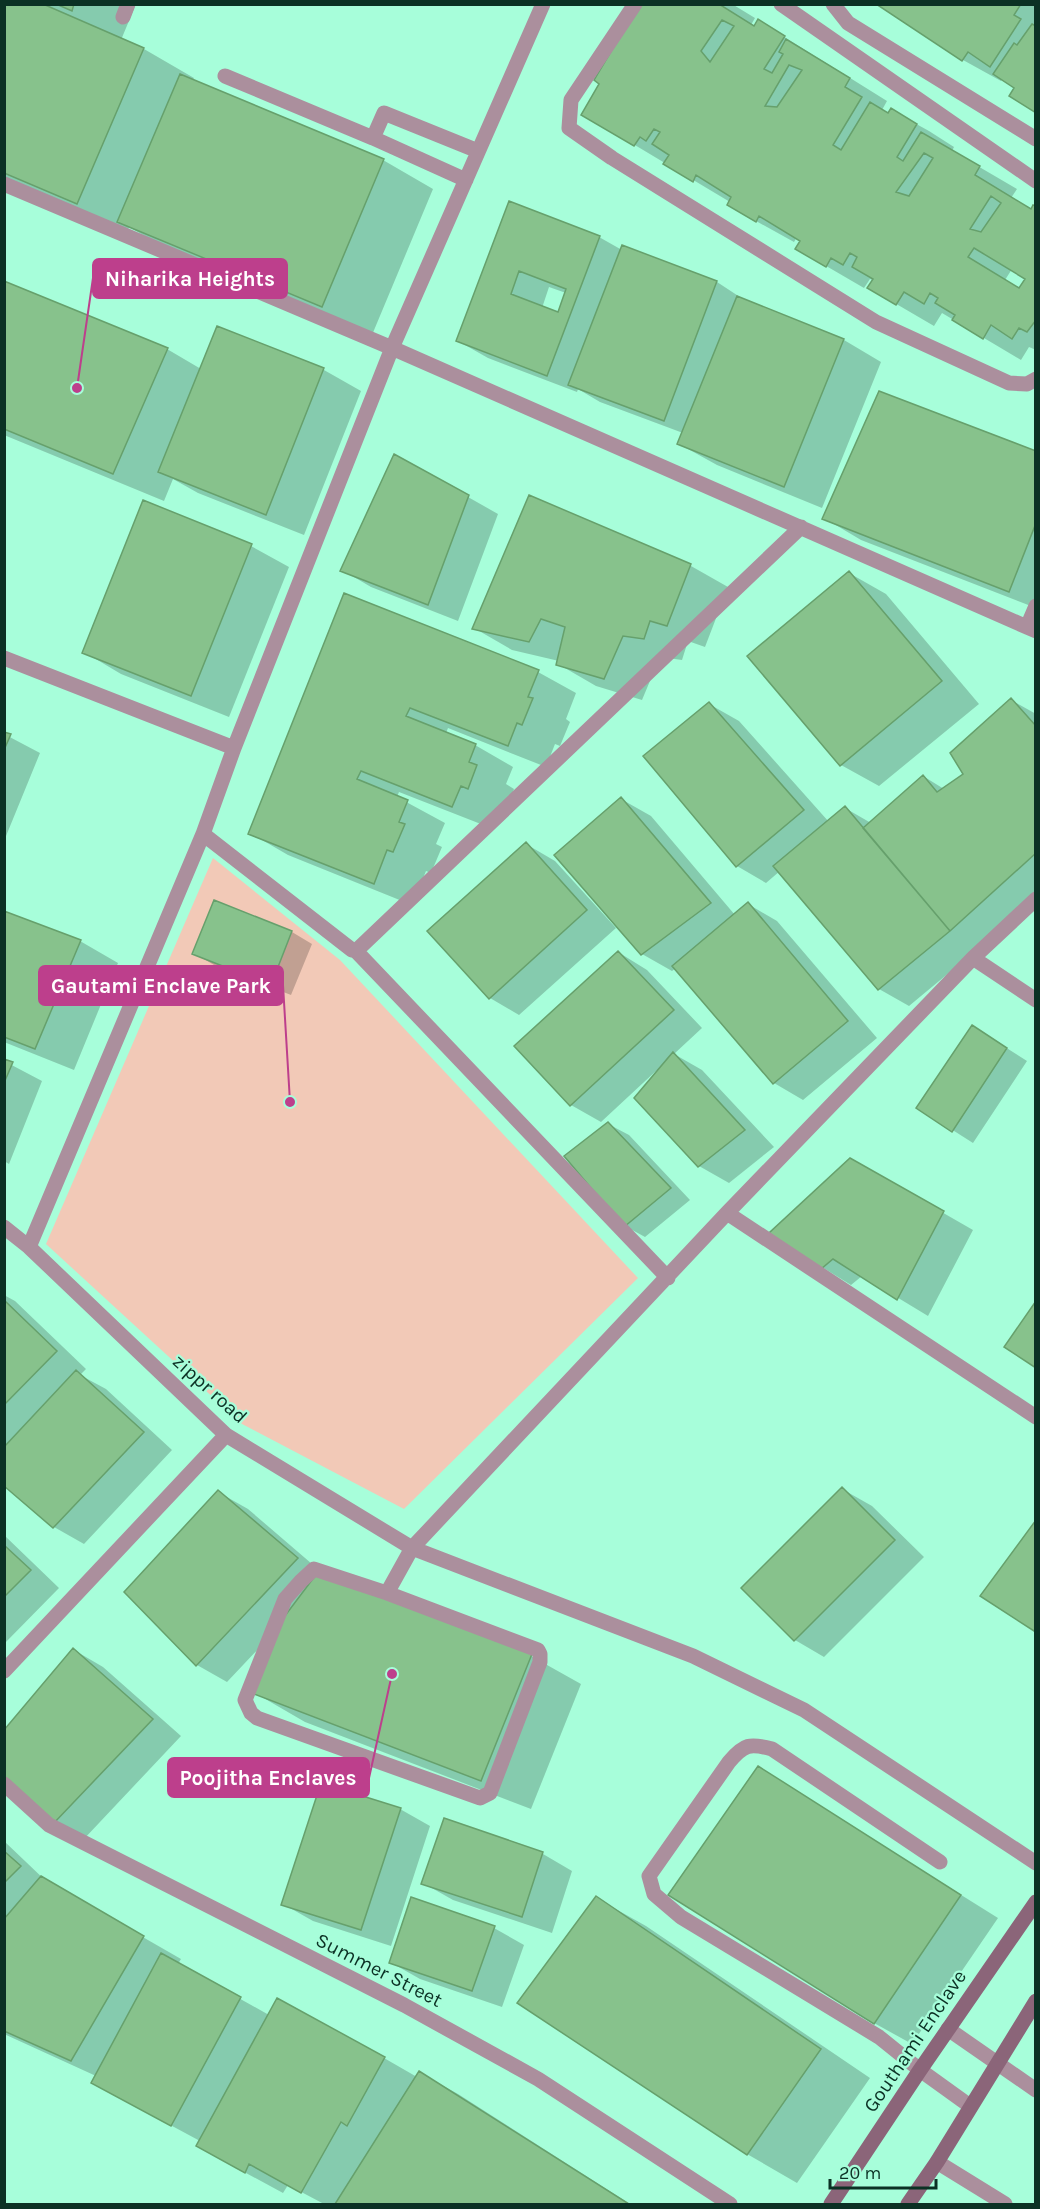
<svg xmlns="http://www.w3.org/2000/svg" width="1040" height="2209" viewBox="0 0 1040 2209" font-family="Karla,sans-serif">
<rect width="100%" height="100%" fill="#a7feda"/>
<path fill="#f2c9b7" d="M213,858L340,960L638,1278L404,1509L242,1424L46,1244Z"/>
<path fill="#0003" fill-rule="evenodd" d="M4,4H136L121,40L144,49L194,78L192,81L383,160L433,189L372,335L169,250L129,227L127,232L4,179Z
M641,4H732L755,18L751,25L755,27L759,21L887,101L882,110L889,114L891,110L929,131L954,147L952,151L1017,189L1011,198L1031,210L1036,208V350L1029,347L1021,360L942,313L934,326L869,288L874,281L870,279L864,288L797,249L802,240L797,237L794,242L756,221L730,202L583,114L601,83ZM1012,269L1028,278L1020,289L1005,280Z
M878,4H1036V111L1017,88L1003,78L1001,81L963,60Z
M510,203L599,237L622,250L623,247L717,282L746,301L844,340L881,362L822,508L717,465L679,444L683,433L600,402L578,389L577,392L488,358L458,341ZM549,287L566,293L558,314L542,308Z
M4,283L167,349L201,369L218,328L324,370L361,391L304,535L198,493L173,479L164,501L4,435Z
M1036,453V608L861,540L824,518Z
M468,497L498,514L458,621L371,587L342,570Z
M530,497L691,566L728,587L705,647L688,641L682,660L660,657L642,700L596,686L558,664L559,661L512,650L474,628Z
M251,546L289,567L229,717L121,674L84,652Z
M849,573L886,594L979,704L879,786L841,765Z
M345,595L538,672L576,693L566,719L570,722L560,746L555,744L546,767L448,728L446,733L475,745L513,767L506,784L514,789L506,809L491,828L399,792L397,797L445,823L436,844L442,847L431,873L426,871L412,905L288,855L250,833Z
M1011,700L1036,714V909L980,947L909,1006L879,989L780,871L766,883L737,866L709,704L739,721L829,822L845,808L871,823L923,776L944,789L965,775Z
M4,734L40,753L4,841Z
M621,799L651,816L735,915L748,904L777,921L877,1038L803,1100L774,1083L676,968L672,971L642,954Z
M526,844L555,861L616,928L519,1015L490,998Z
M215,902L292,932L312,944L291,995L214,965L194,953Z
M4,913L80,941L118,963L74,1070L4,1042Z
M618,952L647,970L702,1028L674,1054L702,1070L774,1147L729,1183L699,1166L657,1070L601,1122L571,1105Z
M972,1026L1027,1061L973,1143L918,1108Z
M4,1061L42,1081L9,1164L4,1161Z
M608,1124L629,1135L690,1200L645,1237L625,1226Z
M851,1160L973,1230L928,1316L862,1276L851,1285L822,1267Z
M4,1295L15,1301L86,1369L80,1375L106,1389L172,1450L84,1544L54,1527L4,1484Z
M842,1489L872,1506L924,1557L824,1657L795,1640Z
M218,1492L248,1509L326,1576L531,1656L581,1684L531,1809L305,1722L255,1693L280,1626L227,1682L197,1665Z
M4,1535L59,1588L4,1644Z
M74,1650L103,1667L181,1736L83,1840L53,1823Z
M758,1768L998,1918L912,2044L874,2023Z
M400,1809L430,1826L391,1946L313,1921L283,1904Z
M445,1820L543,1854L572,1871L552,1933L453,1900L423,1883Z
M4,1841L47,1882L181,1959L178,1964L269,2015L384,2058L417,2077L420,2073L458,2094L630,2204H324L288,2185L283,2193L235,2167L200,2141L122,2099L96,2076L4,2034Z
M596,1898L646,1926L870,2078L797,2183L747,2154Z
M494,1928L524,1945L502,2007L420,1979L390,1962Z"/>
<path fill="#87c28c" stroke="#66a06c" stroke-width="1.5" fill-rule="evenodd" d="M4,4H43L144,48L77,204L4,173Z
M56,4H74L72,11Z
M639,4H719L754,26L758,19L785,36L764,69L772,73L783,54L779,52L786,39L850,78L845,87L862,97L833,145L841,150L870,102L888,113L891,108L917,124L897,157L903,161L921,132L980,166L975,175L1031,209L1033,205L1036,206V320L1027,332L1019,328L1012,339L991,325L983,339L952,320L955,315L935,303L938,298L930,293L924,304L904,292L896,305L867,288L873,279L852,267L857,257L850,253L843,265L831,258L826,267L795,249L800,241L759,216L756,222L727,205L731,197L696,175L693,182L663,164L669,155L652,144L660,132L654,129L646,141L640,137L634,146L581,115L599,84L594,80ZM722,20L734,26L710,62L701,51ZM789,65L802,70L777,107L765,106ZM924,153L933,158L909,196L896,192ZM991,196L1001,203L981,232L970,229ZM974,248L1025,279L1019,288L968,257Z
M876,4H1021L1014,15L1021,19L990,67L968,52L962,61Z
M1032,24L1036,26V113L1009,96L1014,88L993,74L1014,43L1017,45Z
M180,74L384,159L322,307L117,222Z
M509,201L600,236L547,376L456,341ZM519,271L566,289L558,312L511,294Z
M622,245L717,281L664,421L568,385Z
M4,281L168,348L113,474L4,429Z
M737,296L844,339L784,487L677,444Z
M217,326L324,368L266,515L158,472Z
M879,391L1036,451V523L1009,592L822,519Z
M394,454L469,495L428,605L340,571Z
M529,495L691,564L667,626L650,621L644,639L623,636L604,679L556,665L565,627L541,619L529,642L472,629Z
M143,500L252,544L191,696L82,653Z
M849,571L942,681L840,766L747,656Z
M344,593L539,670L528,697L533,698L522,725L517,723L508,746L410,708L406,716L476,744L469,762L477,765L468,789L461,786L452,807L361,771L357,779L408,800L399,822L405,824L393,852L387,850L374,884L248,834Z
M1011,698L1036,726V853L950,931L863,828L923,775L937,792L963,774L950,753Z
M709,702L804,810L736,867L643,756Z
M4,732L11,734L4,750Z
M621,797L711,903L641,955L554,855Z
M845,806L950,931L878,990L773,866Z
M526,842L587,910L489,999L427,931Z
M214,900L292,931L271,985L192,954Z
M748,902L848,1021L773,1084L672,966Z
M4,911L81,940L35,1049L4,1037Z
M618,951L674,1010L570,1106L514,1046Z
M972,1025L1007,1048L952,1132L916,1108Z
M673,1052L745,1130L698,1167L634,1098Z
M4,1059L13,1062L4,1083Z
M608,1122L671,1188L624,1227L564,1156Z
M850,1158L944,1211L897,1300L833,1259L821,1269L769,1233Z
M4,1300L57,1351L4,1405Z
M1036,1301V1368L1004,1347Z
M76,1370L144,1432L53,1528L4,1486V1447Z
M842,1487L895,1540L794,1641L741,1588Z
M218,1490L298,1558L196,1666L124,1592Z
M1036,1520V1629L1034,1631L980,1596Z
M4,1545L31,1570L4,1597Z
M318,1572L532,1654L481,1781L254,1694L278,1625Z
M73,1648L153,1719L53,1824L4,1776V1730Z
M758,1766L961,1895L874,2024L668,1895Z
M321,1783L401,1808L361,1930L281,1905Z
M444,1818L543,1852L522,1917L421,1884Z
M4,1851L21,1866L4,1883Z
M41,1876L144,1936L71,2061L4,2031V1919Z
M596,1896L821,2049L747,2155L517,2003Z
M411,1897L495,1926L472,1991L389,1963Z
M161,1953L241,1997L171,2126L91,2083Z
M277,1998L385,2057L347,2126L341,2122L301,2193L249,2164L245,2173L196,2146Z
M419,2071L629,2204H335Z"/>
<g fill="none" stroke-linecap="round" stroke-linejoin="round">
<path stroke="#ab8f9d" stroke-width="15" d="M635,4L571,100L569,128L612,158L876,322L1009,383L1027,384L1036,379
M781,4L1036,181
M833,4L848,23L1036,139
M123,17L128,4
M225,76L373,138L466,180
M373,138L384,113L478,151
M4,184L392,348L1036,631
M1027,627L1036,606
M4,658L234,748
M203,834L352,950L356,951L668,1278
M356,951L801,527
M973,958L1036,1000
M727,1213L1036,1417
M4,1227L29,1247L226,1435L412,1548L693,1656L804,1710L1036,1863
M29,1247L203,834L234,748L392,348L543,4
M387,1593L314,1569L301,1581L285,1599L245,1700L251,1713L257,1718L480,1798L490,1793L540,1662V1654L538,1650L387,1593L412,1548L727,1213L973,958L1036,899
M4,1671L226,1435
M4,1784L49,1825L404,2005L538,2079L730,2204
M940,1862L772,1749C750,1743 744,1744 729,1762L649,1876L654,1894L681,1917L879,2037L920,2070L970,2106
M948,2029L1036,2090
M937,2162L1005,2204"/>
<path stroke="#8b6579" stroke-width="15" d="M831,2204L920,2070L1036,1902
M908,2204L937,2162L1036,2001"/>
</g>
<g text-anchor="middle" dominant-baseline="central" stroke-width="4.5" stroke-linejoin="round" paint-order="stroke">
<g font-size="20" fill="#0b3124" stroke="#a7feda">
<text transform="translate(210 1389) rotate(42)">zippr road</text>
<text transform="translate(379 1970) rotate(27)">Summer Street</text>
<text transform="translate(915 2041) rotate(-56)">Gouthami Enclave</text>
</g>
</g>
<path fill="none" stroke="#bd3f8c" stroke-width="2" d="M77 388L93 278M290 1102L283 985M392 1674L369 1778"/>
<g fill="#bd3f8c" stroke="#a7feda" stroke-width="2">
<circle cx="77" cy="388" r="6"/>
<circle cx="290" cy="1102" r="6"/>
<circle cx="392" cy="1674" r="6"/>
</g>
<g fill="#bd3f8c" stroke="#bd3f8c" stroke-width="2">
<rect x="93" y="259" width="194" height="39" rx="6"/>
<rect x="39" y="966" width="244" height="39" rx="6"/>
<rect x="168" y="1758" width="201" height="39" rx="6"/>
</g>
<g font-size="21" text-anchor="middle" font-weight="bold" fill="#fff">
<text x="190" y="286">Niharika Heights</text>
<text x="161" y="993">Gautami Enclave Park</text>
<text x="268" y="1785">Poojitha Enclaves</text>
</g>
<rect width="1040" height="2209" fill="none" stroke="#0b3124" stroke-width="12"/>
<path d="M830 2179v9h106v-9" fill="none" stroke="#0b3124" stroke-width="3"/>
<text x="839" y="2179" font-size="18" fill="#0b3124" stroke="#a7feda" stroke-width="4.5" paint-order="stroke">20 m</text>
</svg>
